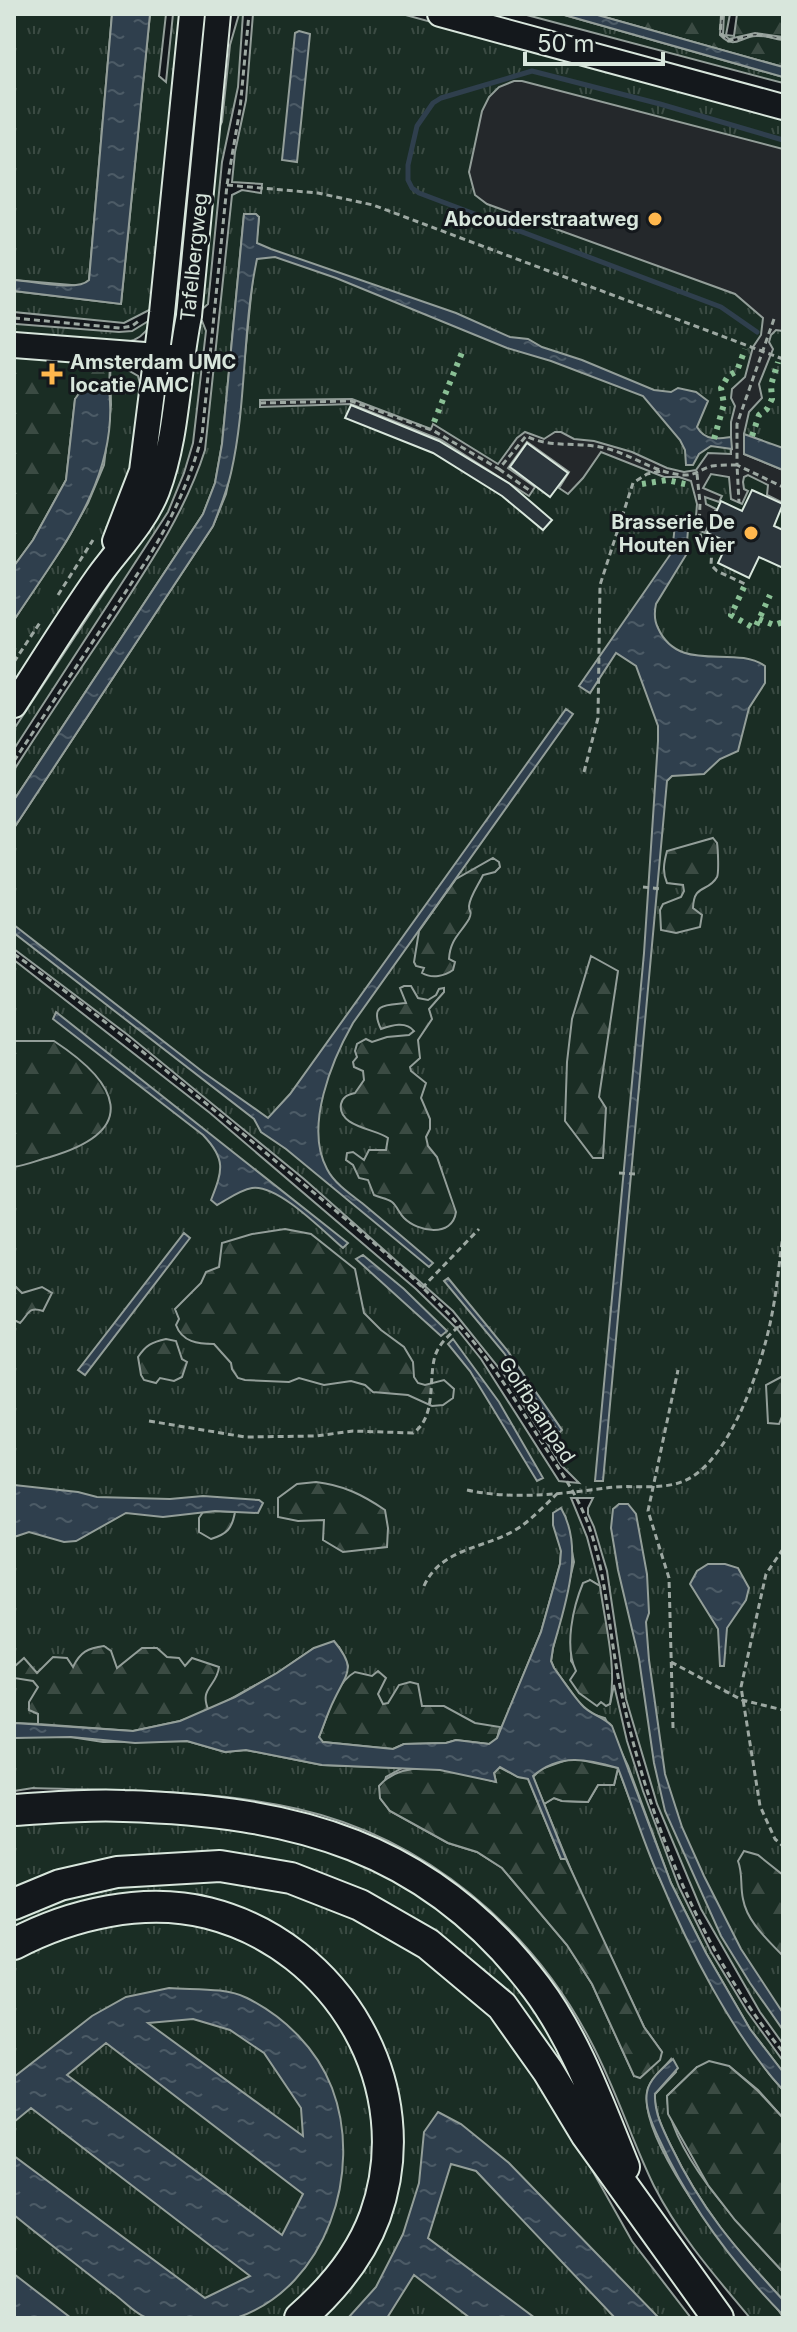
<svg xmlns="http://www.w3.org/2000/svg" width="797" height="2332" viewBox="0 0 797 2332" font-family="Inter,sans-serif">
<defs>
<pattern id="grass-tufts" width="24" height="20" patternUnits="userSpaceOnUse" patternTransform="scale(2)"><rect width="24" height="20" fill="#1a2d24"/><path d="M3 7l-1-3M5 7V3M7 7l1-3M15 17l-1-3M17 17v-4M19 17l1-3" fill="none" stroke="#3b4b43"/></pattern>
<pattern id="forest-firs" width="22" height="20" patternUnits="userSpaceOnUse" patternTransform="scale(2)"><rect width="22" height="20" fill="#1a2d24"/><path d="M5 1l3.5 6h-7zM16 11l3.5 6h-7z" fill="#3b4b43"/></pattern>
<pattern id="water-ripples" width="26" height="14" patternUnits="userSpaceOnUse" patternTransform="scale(2)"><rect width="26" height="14" fill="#2f3f4d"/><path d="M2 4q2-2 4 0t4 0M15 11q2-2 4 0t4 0" fill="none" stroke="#4c5b66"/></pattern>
</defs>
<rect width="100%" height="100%" fill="#14181c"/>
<path fill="url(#grass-tufts)" stroke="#939e99" stroke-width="2" d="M14,14H112L89,280L83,286L14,280Z
M150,14H166L159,76L166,82L173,14H187L157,306L124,323L14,312V291L121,304Z
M239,14H243L238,87L222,162L208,304L200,311L218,129L222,122L230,45Z
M253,14H402L783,117V2044L760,2012L701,1909L657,1804L626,1699L607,1571L594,1527L588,1514V1508L593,1498H571L587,1537L600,1586L590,1580L573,1620L571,1661L600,1701L610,1704L614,1685L627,1741L643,1791L679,1887L711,1952L747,2011L783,2061V2072L750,2029L706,1953L671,1883L628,1766L605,1718L592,1714L581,1705L554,1668L551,1661L553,1648L574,1562L565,1515L559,1538L561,1551L560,1564L541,1632L497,1739L323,1742L348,1666L339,1647L314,1648L277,1673L209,1711L64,1725L14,1723V960L210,1113L416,1289L457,1329L481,1359L559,1481L579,1483L561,1465L503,1373L453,1311L304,1179L128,1035L14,949V828L213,526L226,494L236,444L259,217L244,214L222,444L215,483L203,514L14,800V770C46,720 79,671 112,622C148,567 185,513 205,450L232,195L242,190L261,193L262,184L232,182L235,152L246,100Z
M523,14H561L783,77V83Z
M155,317C149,327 145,335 134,340C109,350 43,338 14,336V324H16L119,332L132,331Z
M195,321H202L206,331L193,443L184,473L168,512L14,749V729L138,541Z
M110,364L119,365L138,376L147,410L117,525L87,576L14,686V620L66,542L88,503L104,465L111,405Z
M36,1736L71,1737L103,1742L187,1741L225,1752L246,1750L322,1765L402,1768L386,1777L380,1798L390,1811L448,1843L477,1852L502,1868L567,1945L592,1984L634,2076L662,2052L644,2027L578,1887L544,1804L554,1798L562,1801L588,1802L598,1785H614L618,1768L658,1875L729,2013L769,2074L783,2090V2118L758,2090L729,2066L697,2067L667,2096C669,2153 745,2231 783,2272V2300C736,2249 701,2209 671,2146C663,2129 654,2112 655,2094L676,2072L671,2059C663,2069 648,2080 647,2094C641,2139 719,2241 748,2276C758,2289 777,2304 783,2318H750C715,2276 679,2235 654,2186C631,2139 616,2089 591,2042C532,1928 425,1838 298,1809C212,1789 121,1791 33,1788L14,1791V1738Z
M14,1813L235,1819L411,1880L528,1983L589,2090L537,2072L632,2241L691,2318H14Z"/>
<path fill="url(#forest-firs)" stroke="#939e99" stroke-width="2" d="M594,14H721L720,35C735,50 739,37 756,36C764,35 775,39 783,40V67Z
M724,14H730L726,35L734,36L737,14H783V37L755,33L729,39L723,34Z
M14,353L110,364L109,389L99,385L75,399L66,480L33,540L14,566Z
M713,838L717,843C718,849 719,873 717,877C708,893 694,883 693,908L702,915L700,927L676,933L661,930L660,910L663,904L681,897L684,891L683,885L667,883C662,872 664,862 667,851Z
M493,858L499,862L500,867L495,872L483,875C479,884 470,896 469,906C469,914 473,910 469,919C461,933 450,939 449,959L455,962L453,970C445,976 432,979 422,973L424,968L416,966L414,962L419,931L456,879Z
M591,956L618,971L599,1097L606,1108L603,1158H593L565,1121L567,1062L572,1019Z
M404,986H411L418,998L428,1000L436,995L439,989L444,988V992L429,1009L432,1019L418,1040L420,1058L410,1067L411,1071L426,1083L421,1098L430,1119V1129L426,1137L428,1146L437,1157L456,1212C452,1238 418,1232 404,1218C399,1213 397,1206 392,1202C387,1198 380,1198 374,1195L368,1180L359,1178L353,1165L346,1160L347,1153L353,1152L364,1160L369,1150H386L388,1138C377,1129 337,1127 341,1104C343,1096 348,1095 355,1093L364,1080L363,1071L354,1067L353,1062L357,1057L355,1051L357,1044L366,1039L372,1042L387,1037L409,1035L414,1031C406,1021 392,1025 381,1029C368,1002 389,1005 406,1003L400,988Z
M14,1041H54C118,1083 142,1130 50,1157C38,1160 27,1165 14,1167Z
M285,1229L311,1234L355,1269L364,1313L381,1330L404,1347L413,1362L414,1377L418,1383L425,1385L444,1380L454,1389L453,1398L443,1405L432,1406L408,1395L373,1392L365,1385L351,1381L324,1385L299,1378L289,1382L245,1380L238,1378L232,1369L231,1363L214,1344C198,1344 182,1342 176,1325L179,1319L175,1309L201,1283L206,1272L219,1267L222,1243L252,1234Z
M14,1285L22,1293L42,1287L52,1293L43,1311C28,1306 29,1314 20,1323L14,1320Z
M166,1339L176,1341L182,1359L187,1362L182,1377L174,1381L160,1378L156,1383L144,1380L141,1375L138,1357C146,1345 152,1342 166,1339Z
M783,1376V1414L779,1424L768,1423L766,1385Z
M316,1482C343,1485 363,1495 385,1510L388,1528L387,1547L343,1552L323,1540L324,1520L298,1521L278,1517V1498L297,1484Z
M215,1511L235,1512C232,1529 227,1534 211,1539L199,1532V1518L203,1512Z
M590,1580L600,1586C605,1624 617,1666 610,1704L606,1706L601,1702L597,1706L579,1693L570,1680L576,1671C564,1647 573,1607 583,1583Z
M104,1646L111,1651L117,1668L142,1648H157L167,1657L179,1658L185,1666L192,1658L219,1667C217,1687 198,1688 209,1711L180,1721L133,1731L38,1724V1714L29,1710V1702L38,1687L33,1681L14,1678V1667L24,1658L37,1673L53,1657L67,1658L73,1667C80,1652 88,1648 104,1646Z
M378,1671L386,1678L378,1694L383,1704L388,1703L399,1685L410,1682L418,1684L422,1706H444L475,1723L500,1727L497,1739L489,1744L456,1740L446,1743L404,1744L393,1749L323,1742L319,1737C328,1716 334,1684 355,1672L372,1676Z
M572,1758L618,1768L614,1785H598L588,1802L562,1801L554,1798L544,1804L533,1777L541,1769Z
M499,1767L518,1777L528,1778L561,1859H566L644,2027L662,2052L660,2060L640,2078L634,2076L592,1984L567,1945L502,1868L477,1852L448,1843L390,1811L380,1798L379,1786C406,1754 460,1773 496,1782L494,1773Z
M744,1851L758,1855L783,1875V1956C768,1940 747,1922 743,1899C740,1886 743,1874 738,1861Z
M709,2061L729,2066L758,2091L783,2118V2272L735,2220L708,2185L668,2114L667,2096L697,2067Z"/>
<path fill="#24282b" stroke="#939e99" stroke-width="2" d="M514,81H522L783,149V331L776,330L771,335L769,342L773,349L759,384L762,398L749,412L744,434V454L783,470V503L767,495L768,485L748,475L744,477L743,482L744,489L748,491L742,504L731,499L729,477L711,474L703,488L722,496L719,502L705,497L706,504L716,509L705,533L695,529L697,504L691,481L679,477H664L601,452L583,478L568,494L559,488L569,472L527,442L508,468L535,487L529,496L441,440L351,404L260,407V400L352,399L431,429L433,424L498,464L517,438L525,432L544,439L555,432H561L574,439L594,441L632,452L667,468L684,472L696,470L708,453L731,454V422L735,406L731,398L732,389L745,377L753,347L761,335L763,318L735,294L487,204L475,195L469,172L482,111L489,97L499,87Z"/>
<path fill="url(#water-ripples)" stroke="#939e99" stroke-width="2" fill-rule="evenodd" d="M112,14H150L121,304L14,291V280C32,281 77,292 89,280Z
M561,14H594L783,67V77Z
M299,31L310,34L297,162L282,160L295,33Z
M244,214H256L259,217L257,243L271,249L456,313L510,337L528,339L542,347L582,360L654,390L671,392L678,388L696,392L708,401L697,427C705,441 718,439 731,437L732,449L711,446L699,454L693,465H686L685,450L680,440L643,396L551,361L507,348L336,278L275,257L257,259C242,329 247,403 231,473C227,491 220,508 213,526L14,828V800L203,514L215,483L222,444Z
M91,385L109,389C120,478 60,550 14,620V566L33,540L66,480L75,399L82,389Z
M744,434L783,448V470L744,454Z
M676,516L689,517L686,555L656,604C654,613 654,620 658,628C679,675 734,644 765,666V683L749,708L738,751L720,759L704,774L672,776L667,781L603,1481H595L644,953L658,741V726L636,666L616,653L590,693L579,686L672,552Z
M566,709L573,714L353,1023C332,1060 304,1127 327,1169C334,1183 350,1194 362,1203C386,1223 410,1243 433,1263L429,1267L286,1149L261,1132L254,1119L14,933V925L203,1072L268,1118L290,1094Z
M56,1012L348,1243L343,1248C324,1232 278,1184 252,1188C240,1190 228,1199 217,1205L211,1200C223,1170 226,1159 203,1135L53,1019Z
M184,1233L190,1238L85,1375L78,1370Z
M363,1255L404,1289L447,1331L441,1336L356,1259Z
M448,1278L507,1350L562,1430L559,1433L504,1353L444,1281Z
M453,1339L499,1402L543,1478L537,1481L470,1371L448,1344Z
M14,1485L78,1492L97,1497L170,1499L203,1496L259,1500L263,1503L258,1513L215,1511L163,1517L126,1513L76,1541L64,1542L29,1532L14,1537Z
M619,1504H628L636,1514L647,1574L649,1613L646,1622L649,1660L665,1774L682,1827L704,1876L741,1949L783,2013V2030L750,1983L721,1936L665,1811L654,1763L639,1659L618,1570L611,1528L613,1509Z
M561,1508C585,1549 565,1606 553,1648L551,1661L554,1668C563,1680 571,1693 581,1704C590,1715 603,1716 612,1726L671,1883L706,1953L750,2029L783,2072V2090C732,2034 688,1947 659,1877C643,1842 632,1804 618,1768C587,1759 560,1753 533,1776L566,1859H561L528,1779L518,1777L500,1767L494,1773L496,1782L440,1770L322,1765L246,1750L225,1752L187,1741L135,1743L71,1737L14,1738V1723L133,1731L180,1721L235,1697L277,1673L314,1648L334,1641C357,1669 347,1672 334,1700C328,1712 324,1725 319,1737L323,1742L393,1749L404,1744L446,1743L456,1740L489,1744L497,1738L541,1632L560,1564L561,1551L553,1525V1513Z
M708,1564H725L738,1568L749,1588L746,1600L727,1628L724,1666H720L718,1629L690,1584L697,1571Z
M169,1988C193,1990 225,1987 247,1998C285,2017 317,2049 332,2088C364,2172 326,2286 239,2317C228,2321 161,2320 148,2318C137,2316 124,2301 114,2294C81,2268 47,2242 14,2215V2156L205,2298L250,2276L31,2108L14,2122V2077L92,2016L126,1997ZM193,2019L230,2030L264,2053L301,2108L303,2136L148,2023ZM106,2043L303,2194L282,2235L67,2075Z
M673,2059L678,2068L655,2094C654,2112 663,2130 671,2146C701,2209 736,2249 783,2300V2315C732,2263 689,2205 659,2139C653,2126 644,2107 647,2092C649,2079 664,2067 673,2059Z
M438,2112L461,2124L509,2163L659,2318H615L476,2171L451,2164L428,2238L535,2318H470L414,2275L387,2318H348L376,2287L403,2234L419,2183L424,2132Z
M14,2274L71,2318H14Z"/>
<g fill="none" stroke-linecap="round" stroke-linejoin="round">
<path stroke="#2f3f4d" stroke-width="5" d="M757,332L721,307L419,193L412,188L408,180V165L417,126L433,103L441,98L532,71L660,104L783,140"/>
</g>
<path fill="#2c363c" stroke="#d8e6dc" stroke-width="2" d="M351,405L439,441L510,484L552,520L543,530L502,496L433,453L345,418Z
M527,443L568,473L550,497L510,467Z
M752,490L783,504L774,526L783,530V568L759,557L749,578L718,563L728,542L707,533L721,501L742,511Z"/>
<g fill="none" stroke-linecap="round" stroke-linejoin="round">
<g stroke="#d8e6dc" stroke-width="28">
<path id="secondary" d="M440,14L783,107
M14,345L171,357
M115,541L142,471L162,313L192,14
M14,705C42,662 69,618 98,577C119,548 144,524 157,491C178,435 177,374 189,316L218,14"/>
</g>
<g stroke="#d8e6dc" stroke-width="34">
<path id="highway" d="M14,1810C50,1808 87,1804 124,1806C293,1811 429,1845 536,1987C576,2040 599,2106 624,2167
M14,1904L60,1885L117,1872L220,1866L291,1878L360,1905L428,1944L502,2006L548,2071L586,2134L718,2318
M14,1944C71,1914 144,1897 208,1913C339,1946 421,2087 375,2216C360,2257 332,2290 300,2318"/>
</g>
<path stroke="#9da8a2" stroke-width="3" stroke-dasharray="6 4" stroke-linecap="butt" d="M722,14L720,33L728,41L756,34L783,39
M227,185L318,193L373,205L783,359
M14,318L120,328L132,326L140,320
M774,319L737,424V465L783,487
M260,403L351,401L434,431L499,469L526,436C550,448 574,442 600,447C629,452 653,473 683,475C695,476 701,469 712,466C720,465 729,465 737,465L739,503
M499,469L529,490
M697,474L700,503L699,530L702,541L712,547L711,565L717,571L745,584
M58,595L93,540
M14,662L41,621
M14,761L148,558C172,519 190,480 202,436L227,185L240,109L249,14
M584,772L598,718L600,585L633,483L647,474L661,471
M643,887L662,889
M14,954C99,1014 180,1082 260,1148C332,1209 411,1268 472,1340C497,1371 518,1404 539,1438C555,1463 573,1488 585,1516C607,1570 608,1629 620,1686C646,1814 700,1951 783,2052
M619,1173L635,1174
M422,1288L479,1229
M149,1421L245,1437L316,1436L353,1431L413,1433C437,1417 428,1380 435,1356C439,1343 450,1335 459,1326
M467,1490C512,1500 560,1494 606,1488C631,1484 660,1491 684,1481C730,1462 762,1365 771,1319C777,1291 779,1263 783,1235
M783,1549L766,1574L741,1687L760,1806L775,1839L783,1846
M424,1586C442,1546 488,1549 520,1527C533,1518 546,1504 558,1493
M671,1662L742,1700L783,1710
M673,1728L669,1578L648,1511L678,1370"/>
<use href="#secondary" stroke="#14181c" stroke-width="24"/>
<use href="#highway" stroke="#14181c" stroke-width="30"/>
<path stroke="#8ac095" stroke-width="6" stroke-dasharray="4 6" stroke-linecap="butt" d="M434,422L463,350
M752,436L759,415L767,409L772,399L771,385L778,362
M714,439L724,404L721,388L728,376L737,371L745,349
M642,484L667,480L689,485
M744,587L731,615L752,627L756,626L770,595
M759,619L774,625L783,622"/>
</g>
<g fill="#ffb74d" stroke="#14181c" stroke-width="3">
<circle cx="655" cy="219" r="8"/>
<path d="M48 362h8v8h8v8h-8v8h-8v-8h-8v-8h8z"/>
<circle cx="751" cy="533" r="8"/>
</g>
<g text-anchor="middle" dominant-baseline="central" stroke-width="6" stroke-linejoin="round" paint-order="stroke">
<g font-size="20" font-weight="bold" fill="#d8e6dc" stroke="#14181c" text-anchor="end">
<text x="639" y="219">Abcouderstraatweg</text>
<text x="70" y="362" text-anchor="start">Amsterdam UMC<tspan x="70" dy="23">locatie AMC</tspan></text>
<text x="735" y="522">Brasserie De<tspan x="735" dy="23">Houten Vier</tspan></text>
</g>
<g font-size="20" fill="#d8e6dc" stroke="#14181c">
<text transform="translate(194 257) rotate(-84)">Tafelbergweg</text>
<text transform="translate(537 1410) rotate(57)">Golfbaanpad</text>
</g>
</g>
<rect width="797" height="2332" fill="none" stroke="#d8e6dc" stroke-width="32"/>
<path d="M525 52v12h138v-12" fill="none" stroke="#d8e6dc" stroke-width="4"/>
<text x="537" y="52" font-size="24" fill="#d8e6dc" stroke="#14181c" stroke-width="6" paint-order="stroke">50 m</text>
</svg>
